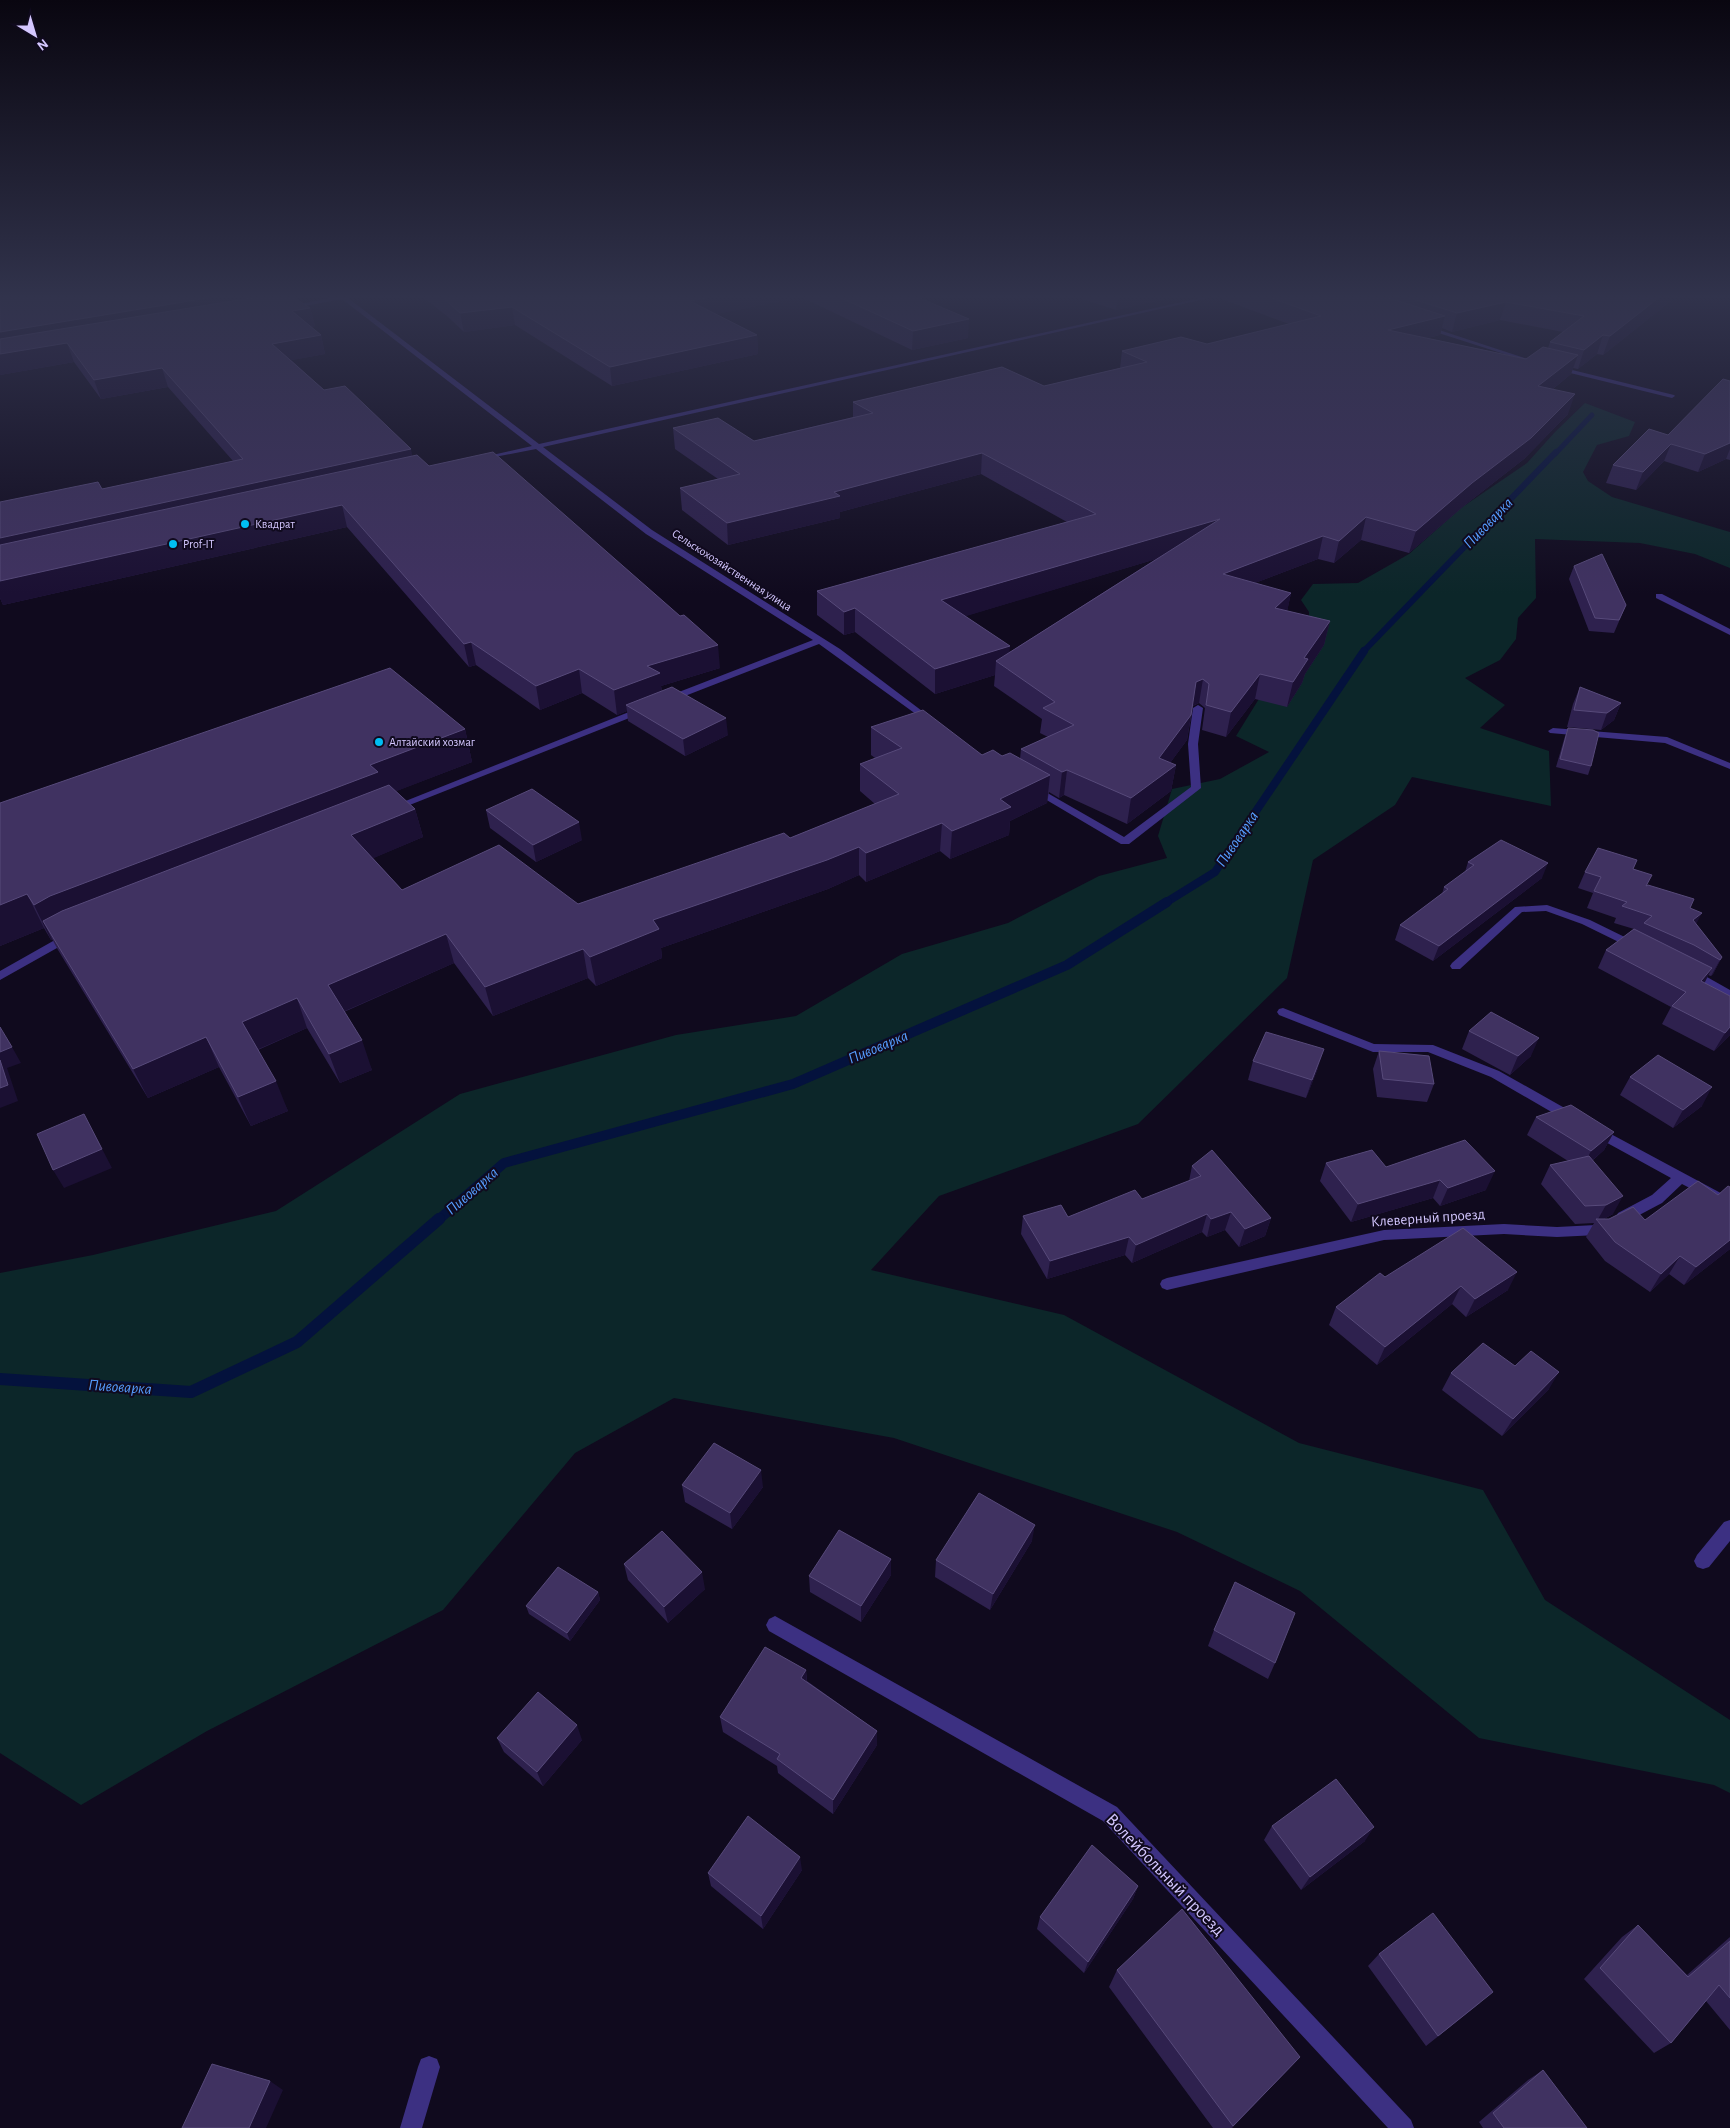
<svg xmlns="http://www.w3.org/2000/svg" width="1730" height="2128" viewBox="0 0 1730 2128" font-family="'Alegreya Sans',sans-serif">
<rect width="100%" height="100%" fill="#100a1e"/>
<path fill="#0c2629" d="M1585,403L1635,422L1629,436L1597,445L1583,472L1588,481L1612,497L1730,532V568L1695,554L1640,543L1535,539L1536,598L1518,618L1516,639L1500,660L1465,678L1505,705L1480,728L1549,751L1551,806L1412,777L1395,805L1313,860L1287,978L1138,1124L939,1196L871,1270L1064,1315L1299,1443L1483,1490L1545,1600L1730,1720V1793L1714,1785L1479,1738L1300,1591L1177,1532L894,1438L674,1398L575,1453L443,1610L207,1731L81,1805L0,1753V1273L93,1255L276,1211L460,1094L676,1035L796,1016L902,954L1008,923L1099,876L1167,858L1158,836L1172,789L1220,779L1269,752L1236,736L1309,618V612L1301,600L1313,584L1358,583L1409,554L1461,508L1527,463L1555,432Z"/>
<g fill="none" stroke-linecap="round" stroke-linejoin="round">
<path stroke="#04123d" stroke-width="5" d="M1555,454L1592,415"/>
<path stroke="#04123d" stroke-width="6" d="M1363,652L1556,452"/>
<path stroke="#04123d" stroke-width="8" d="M1165,903L1215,872L1364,651"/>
<path stroke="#04123d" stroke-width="10" d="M437,1221L504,1163L793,1084L1067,965L1167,902"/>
<path stroke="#04123d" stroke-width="12" d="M0,1379L191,1392L297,1342L439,1219"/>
<path fill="#3c3082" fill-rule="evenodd" d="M339,296H353L348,298L539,444L1209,296H1218L543,447L652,530L840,649L934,720L936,722L931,725L819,644L672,701H666V697L813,640L646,534L536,449L479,460V458L532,446L342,299L289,309L286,307Z
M1423,326H1427L1537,362L1532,363L1423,328Z
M1556,366L1674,395L1675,396L1672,398L1554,369Z
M1656,594H1662L1730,629V635L1656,598Z
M1198,705L1203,708L1198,744L1201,788L1129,844H1121L1028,789L1029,787H1037L1124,837L1191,787L1188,744L1193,708Z
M644,706L649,709L647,711L397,810L393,811L388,808Z
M1553,728L1667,737L1730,763V769L1665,743L1550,733L1548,731Z
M1547,905L1590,920L1643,946L1637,950L1633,949L1582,924L1546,911L1522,912L1460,969H1452L1450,966L1452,963L1515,907Z
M69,932L75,936L73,939L0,980V971Z
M1691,968L1730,990V999L1687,975L1685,972L1687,969Z
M1283,1008L1374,1044L1433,1045L1499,1071L1577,1115L1578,1118L1577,1121H1567L1491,1077L1428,1052H1373L1279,1015L1277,1012L1279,1009Z
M1596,1126L1730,1198V1209L1682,1184L1662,1203L1628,1221L1623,1222L1618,1221L1616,1217L1618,1213L1652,1195L1671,1178L1591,1134L1589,1131L1591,1128Z
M1605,1221L1610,1222L1612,1226L1610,1230L1598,1235L1557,1237L1504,1234L1384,1240L1167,1290L1162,1288L1160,1284L1162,1280L1167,1278L1384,1230L1504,1224L1557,1227L1596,1225Z
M1730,1520V1541L1709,1567L1703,1569L1697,1567L1694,1561L1697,1555L1724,1522Z
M775,1616L1117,1807L1411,2120L1414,2128H1388L1103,1821L769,1631L766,1625L769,1619Z
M429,2056L437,2059L440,2067L422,2128H400L418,2067L421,2059Z"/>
</g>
<path fill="#2e214e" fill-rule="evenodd" d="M0,296L310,308L315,326L311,327L321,335L325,354L291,360L324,390L412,456L429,466L720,668L661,686L662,691L728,735L685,756L628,721L627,711L617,715L582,693L540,710L476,665L469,667L347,527L3,605L0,598L102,489L233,461L168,387L101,399L74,362L0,375Z
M421,296H915L968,338L912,350L801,297L716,314L757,335L758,354L612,386L515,325L464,332L447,316Z
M1074,296H1177L1116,310Z
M1218,296H1677L1603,355L1597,354L1578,369L1573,368L1571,374L1553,389L1568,414L1524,459L1465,505L1409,553L1361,540L1334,563L1318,559L1255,583L1291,593L1287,611L1330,621L1324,645L1305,674L1302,683L1287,707L1255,699L1226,737L1202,730L1205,708L1199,703L1193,706L1187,740L1170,763L1176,765L1171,791L1127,824L1064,795L1059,798L1049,792L1047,803L1010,821L1009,835L950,859L940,851L866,882L859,875L828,889L661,948L662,958L596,986L588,978L493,1016L454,963L344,1012L372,1070L340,1083L307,1028L258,1050L288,1111L251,1126L219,1067L148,1098L58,950L52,939L51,940L44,928L0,946V803L465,729L472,762L396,791L415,809L423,837L373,858L402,890L578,904L790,838L875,804L860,791V764L875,758L871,755V727L982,755L1020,759L1021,749L1048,737L1040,733L1042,719L994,686L995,675L935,694L855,632L844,635L817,615V591L1067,522L981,474L840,512V518L728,545L682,510L680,488L718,479L675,449L673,428L754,441L853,417V402L1044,386L1120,368L1122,351L1207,344L1289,324L1219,298ZM1500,320L1563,332L1550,342L1548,348L1526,359L1427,338L1440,335L1442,328L1452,332ZM1156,559L1010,652L965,616Z
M1730,381V460L1726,459L1698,472L1664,461L1636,490L1606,483L1613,465L1668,435Z
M1574,566L1626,605L1614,633L1589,631L1569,579Z
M1580,687L1621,703L1614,720L1601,730L1567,727L1573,704Z
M1568,728L1591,766L1588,775L1556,767L1565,736Z
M486,810L582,840L536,862L490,828Z
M1468,862L1542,878L1433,961L1395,940L1400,925L1442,894L1444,887L1465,872Z
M1633,869L1647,885L1690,908L1696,924L1722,957L1713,974L1711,976L1708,975L1704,983L1730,996V1035L1714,1051L1662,1024L1671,1007L1598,968L1606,950L1634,929L1614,923L1616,918L1587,908L1593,893L1578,888L1585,872Z
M1469,1031L1531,1056L1510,1075L1462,1049Z
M1379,1051L1434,1084L1427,1102L1377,1097L1373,1069Z
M1253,1061L1318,1068L1306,1098L1248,1080Z
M1630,1077L1702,1106L1673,1128L1620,1095Z
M1536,1117L1614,1132L1604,1150L1593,1160L1613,1214L1604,1219L1645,1220L1730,1249L1684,1285L1669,1274L1650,1292L1605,1261L1586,1237L1594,1223L1575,1224L1541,1184L1550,1165L1568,1161L1527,1135Z
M1326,1163L1386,1167L1486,1190L1440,1206L1433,1198L1351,1222L1320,1181Z
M1192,1166L1271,1218L1265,1236L1239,1247L1225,1230L1207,1237L1202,1232L1132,1263L1125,1255L1047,1279L1021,1234L1023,1216L1068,1217L1142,1199L1189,1181Z
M1385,1277L1508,1290L1466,1317L1452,1304L1377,1365L1329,1325L1336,1307Z
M1515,1366L1549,1389L1502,1436L1442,1390L1451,1373Z
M682,1485L763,1487L732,1529L685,1502Z
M1032,1541L990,1610L935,1577L936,1560Z
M891,1559V1575L861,1622L810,1592L809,1576Z
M624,1564L705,1589L668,1623L628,1580Z
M598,1592L600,1600L570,1641L529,1614L526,1606Z
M1214,1630L1275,1663L1268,1679L1208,1646Z
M806,1670L807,1681L877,1731V1745L833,1814L778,1773L777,1766L723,1732L720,1717Z
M497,1738L582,1740L543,1786L504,1752Z
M1272,1826L1365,1841L1301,1890L1264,1840Z
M802,1870L763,1929L711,1886L708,1873Z
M1138,1886L1133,1899L1084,1973L1037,1929L1040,1917Z
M1638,1925L1687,1975L1730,1937V2030L1706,2001L1671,2043L1654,2053L1584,1979L1622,1937Z
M1379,1954L1480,2003L1426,2046L1368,1966Z
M1117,1970L1300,2057L1232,2128H1213L1109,1987Z
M1543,2070L1587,2128H1483L1479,2122L1528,2080Z"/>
<path fill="#1b1033" d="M220,296H280L0,352V332Z
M716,296H801V297L692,319L690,301Z
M1118,296H1177L1116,310Z
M1661,296H1677L1603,355L1610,336Z
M1506,302L1500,320L1452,332L1457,313Z
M512,307L515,325L464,332L460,313Z
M310,308L315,326L297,330L292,311Z
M1445,316L1440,335L1383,349L1388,330Z
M969,319L968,338L912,350L913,331Z
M321,335L325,354L277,363L272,344Z
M757,335L758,354L612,386L610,367Z
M1603,335L1597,354L1578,369L1584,350Z
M67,343L74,362L0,375V354Z
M1578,355L1571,374L1532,406L1538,386Z
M162,368L168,387L101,399L94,380Z
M1575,394L1568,414L1524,459L1465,505L1409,553L1416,531Z
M1730,443V449L1726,459L1698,472L1705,454Z
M1671,444L1664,461L1636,490L1643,472Z
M411,449L415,470L0,562V538Z
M982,453L981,474L840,512V518L728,545L727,523L834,492Z
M342,505L347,527L3,605L0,598V581Z
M1366,517L1361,540L1334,563L1339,541Z
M1220,519L1216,541L940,624L941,600Z
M1323,536L1318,559L1218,597L1223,574Z
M1291,593L1286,617L1275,608Z
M855,608V632L844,635V612Z
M1330,621L1324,645L1305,674L1302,683L1287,707L1293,682L1304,658Z
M471,642L476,665L469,667L464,644Z
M718,645L720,668L661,686L663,697L626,705L627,711L617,715L614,690L647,666Z
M1010,646L1008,670L996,661L995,675L935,694V669Z
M579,669L582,693L540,710L536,686Z
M1260,674L1255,699L1226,737L1231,712Z
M1203,679L1199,703L1192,706L1196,682Z
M1621,703L1614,720L1601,730L1607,713Z
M1191,715L1187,740L1159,778L1176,765L1171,791L1127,824L1131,798L1159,758Z
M726,718L728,735L685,756L683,739Z
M465,729L472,762L384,796L43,921L52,939L51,940L34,905L50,896L370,765Z
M1067,770L1064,795L1059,798L1062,772Z
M1050,775L1047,803L1010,821L1009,835L950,859L952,831L1000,799Z
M415,809L423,837L360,864L351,835Z
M579,822L582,840L536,862L533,845Z
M942,823L940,851L866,882V853Z
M859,847V875L828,889L661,948L662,958L596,986L590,957L653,920Z
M1548,863L1542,878L1433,961L1439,946Z
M27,894L44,928L0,946V905Z
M1702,913L1693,930V920Z
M446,934L454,963L338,1014L328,985Z
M583,949L588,978L493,1016L485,987Z
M1722,957L1713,974L1711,976L1720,960Z
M1712,968L1703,986L1701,981Z
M297,998L307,1028L254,1051L242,1022Z
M1730,1027V1035L1714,1051L1725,1033Z
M206,1037L219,1067L148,1098L133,1069Z
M1539,1038L1531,1056L1510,1075L1518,1056Z
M362,1040L372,1070L340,1083L329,1054Z
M12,1047L21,1063L7,1068L18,1101L0,1108V1052Z
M1324,1049L1318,1068L1306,1098L1312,1080Z
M276,1081L288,1111L251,1126L238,1097Z
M1712,1087L1702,1106L1673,1128L1683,1110Z
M84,1114L112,1168L64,1188L53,1170Z
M1614,1132L1604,1150L1581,1170L1591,1151Z
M1495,1171L1486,1190L1440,1206L1448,1188Z
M1440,1180L1433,1198L1351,1222L1358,1204Z
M1623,1196L1613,1214L1598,1222L1597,1221L1606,1205Z
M1231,1212L1225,1230L1207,1237L1211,1219Z
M1207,1214L1202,1232L1132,1263L1136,1245Z
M1271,1218L1265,1236L1239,1247L1245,1229Z
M1129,1237L1125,1255L1047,1279L1050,1261Z
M1730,1240V1249L1684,1285L1696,1267Z
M1680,1256L1669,1274L1650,1292L1661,1274Z
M1517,1272L1508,1290L1466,1317L1475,1299Z
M1461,1286L1452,1304L1377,1365L1385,1347Z
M1559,1372L1549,1389L1502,1436L1513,1419Z
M761,1470L763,1487L732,1529L730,1513Z
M1035,1525L1032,1541L990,1610L993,1594Z
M891,1559V1575L861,1622V1606Z
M702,1572L705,1589L668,1623L664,1607Z
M598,1592L600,1600L570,1641L567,1633Z
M806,1670L807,1686L801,1678Z
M577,1725L582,1740L543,1786L537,1772Z
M877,1731V1745L833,1814V1800Z
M1374,1827L1365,1841L1301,1890L1310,1877Z
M800,1857L802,1870L763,1929L761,1916Z
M1138,1886L1133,1899L1084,1973L1088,1962Z
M270,2081L283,2090L266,2128H249Z"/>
<path fill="#403261" stroke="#574a7a" d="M0,296H220L0,332Z
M263,296H292L310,308L292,311L321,335L272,344L324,390L345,386L411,449L0,538V502L98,482L102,489L243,459L162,368L94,380L67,343L0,354V339Z
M441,296H716L690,301L757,335L610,367L512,307L460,313Z
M837,296H915L969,319L913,331Z
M1266,296H1383L1445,316L1388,330L1526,359L1543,347L1578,355L1538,386L1575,394L1531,438L1472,483L1416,531L1366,517L1339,541L1323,536L1223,574L1291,593L1275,608L1330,621L1304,658L1308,659L1293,682L1260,674L1231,712L1206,705L1209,684L1203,679L1196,682L1191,715L1159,758L1176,765L1131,798L1067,770L1062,772L1021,749L1074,725L1043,708L1055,702L996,661L1220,519L941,600L1010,646L935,669L855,608L844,612L817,591L1096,514L982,453L834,492L840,496L727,523L680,488L740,474L673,428L718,418L754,441L873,413L853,402L1002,367L1044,386L1147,362L1122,351L1181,337L1207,344L1321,316Z
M1403,296H1661L1610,336L1603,335L1584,350L1550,342L1584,316L1506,302L1457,313Z
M1723,379L1730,381V443L1705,454L1671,444L1643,472L1613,465L1649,429L1668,435Z
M493,452L680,616L684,615L718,645L647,666L660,673L614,690L579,669L536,686L471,642L464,644L342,505L0,581V545L417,455L429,466Z
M1602,554L1626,605L1619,620L1595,618L1574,566Z
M390,668L465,729L370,765L378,772L50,896L34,905L27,894L0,905V803Z
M672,687L726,718L683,739L626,705Z
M1580,687L1621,703L1607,713L1574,710Z
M923,710L982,755L993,750L1002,756L1010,753L1050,775L1000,799L1011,807L952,831L942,823L866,853L859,847L827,860L653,920L659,929L590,957L583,949L485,987L446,934L328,985L362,1040L329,1054L297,998L242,1022L276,1081L238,1097L206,1037L133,1069L43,921L62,911L389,785L415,809L351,835L402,890L499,845L578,904L784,833L790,838L899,794L860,764L902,748L871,727Z
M1568,728L1593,730L1599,733L1591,766L1560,759Z
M532,789L579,822L533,845L486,810Z
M1501,840L1548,863L1439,946L1400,925L1448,889L1444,887L1474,865L1468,862Z
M1598,848L1637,860L1633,869L1652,875L1646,886L1648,885L1694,899L1690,908L1702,913L1693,920L1722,957L1720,960L1694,945L1644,923L1652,916L1622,906L1627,902L1594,891L1601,877L1585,872Z
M1634,929L1712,968L1701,981L1730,996V1027L1725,1033L1672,1006L1686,992L1606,950Z
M1491,1012L1539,1038L1518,1056L1469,1031Z
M0,1027L12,1047L0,1052Z
M1266,1032L1324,1049L1312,1080L1253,1061Z
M1379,1051L1429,1056L1434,1084L1383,1079Z
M1658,1055L1712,1087L1683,1110L1630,1077Z
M0,1060L8,1085L0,1088Z
M1571,1105L1614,1132L1591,1151L1536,1117Z
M84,1114L102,1149L53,1170L37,1134Z
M1465,1140L1495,1171L1448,1188L1440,1180L1358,1204L1326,1163L1372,1150L1386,1167Z
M1212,1150L1271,1218L1245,1229L1231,1212L1211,1219L1207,1214L1136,1245L1129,1237L1050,1261L1023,1216L1061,1205L1068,1217L1135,1190L1142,1199L1201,1176L1192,1166Z
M1589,1156L1623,1196L1606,1205L1585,1206L1550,1165Z
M1698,1181L1718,1195L1728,1186L1730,1187V1240L1696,1267L1680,1256L1661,1274L1615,1242L1596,1219H1609L1633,1207L1645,1220Z
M1463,1228L1517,1272L1475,1299L1461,1286L1385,1347L1336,1307L1380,1273L1385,1277Z
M1483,1343L1515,1366L1531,1351L1559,1372L1513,1419L1451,1373Z
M714,1443L761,1470L730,1513L682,1485Z
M979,1493L1035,1525L993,1594L936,1560Z
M839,1530L891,1559L861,1606L809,1576Z
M662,1531L702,1572L664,1607L624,1564Z
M558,1567L598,1592L567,1633L526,1606Z
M1235,1582L1295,1613L1275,1663L1214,1630Z
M765,1647L806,1670L801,1678L877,1731L833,1800L777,1759L780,1754L720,1717Z
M538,1692L577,1725L537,1772L497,1738Z
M1336,1779L1374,1827L1310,1877L1272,1826Z
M748,1816L800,1857L761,1916L708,1873Z
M1092,1845L1138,1886L1088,1962L1040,1917Z
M1182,1909L1300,2057L1233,2126L1117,1970Z
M1433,1913L1493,1992L1438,2036L1379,1954Z
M1638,1925L1688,1977L1730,1941V1998L1719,1985L1671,2043L1600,1968Z
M212,2064L270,2081L249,2128H182Z
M1543,2070L1587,2128H1504L1493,2113Z"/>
<linearGradient id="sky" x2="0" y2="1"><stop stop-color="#090610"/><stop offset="0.5" stop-color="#31334c"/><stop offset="1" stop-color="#31334c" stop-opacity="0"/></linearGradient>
<rect width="1730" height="594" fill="url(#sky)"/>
<g fill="#00bef2" stroke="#100a1e" stroke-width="2">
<circle cx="245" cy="524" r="5"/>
<circle cx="173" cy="544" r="5"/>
<circle cx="379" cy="742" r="5"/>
</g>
<g text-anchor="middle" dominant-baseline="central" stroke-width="4" stroke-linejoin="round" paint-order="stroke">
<g font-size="12" fill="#d4c7ff" stroke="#100a1e" text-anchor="start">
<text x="255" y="524">Квадрат</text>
<text x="183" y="544">Prof-IT</text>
<text x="389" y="742">Алтайский хозмаг</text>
</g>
<g font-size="12" fill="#d4c7ff" stroke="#100a1e">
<text transform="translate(732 570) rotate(33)">Сельскохозяйственная улица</text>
</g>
<g font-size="15" fill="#d4c7ff" stroke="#100a1e">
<text transform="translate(1428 1218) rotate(-4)">Клеверный проезд</text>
</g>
<g font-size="16" font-style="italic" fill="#559dff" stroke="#100a1e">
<text transform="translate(1488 523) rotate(-46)">Пивоварка</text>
<text transform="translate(1237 839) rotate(-56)">Пивоварка</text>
<text transform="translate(878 1047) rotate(-23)">Пивоварка</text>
<text transform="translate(472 1191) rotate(-41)">Пивоварка</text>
<text transform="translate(120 1387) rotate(4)">Пивоварка</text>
</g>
<g font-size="18" fill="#d4c7ff" stroke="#100a1e">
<text transform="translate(1165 1875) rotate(46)">Волейбольный проезд</text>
</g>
</g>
<g transform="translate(35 35) rotate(142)" stroke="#100a1e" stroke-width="4" paint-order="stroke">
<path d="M0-4L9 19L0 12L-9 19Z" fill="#d4c7ff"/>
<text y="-8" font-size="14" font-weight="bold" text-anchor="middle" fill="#d4c7ff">N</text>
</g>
</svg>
